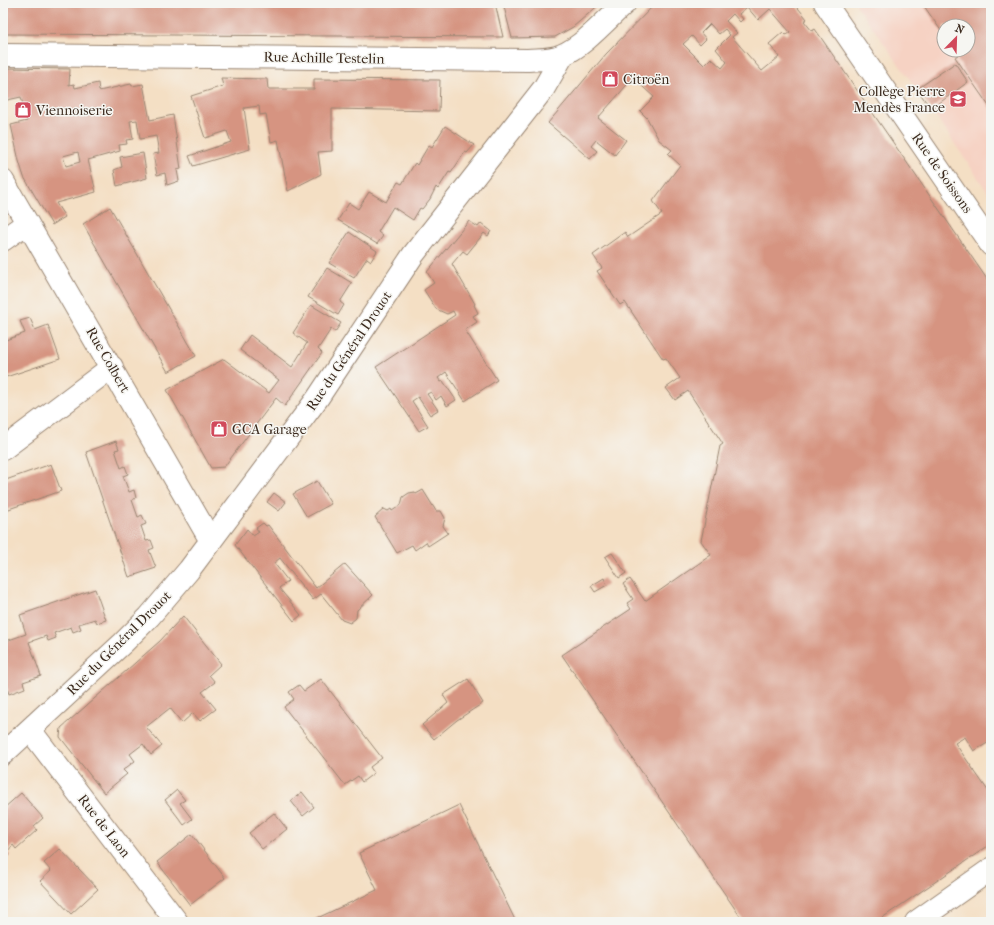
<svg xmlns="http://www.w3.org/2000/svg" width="994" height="925" viewBox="0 0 994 925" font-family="'IM FELL French Canon',serif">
<rect width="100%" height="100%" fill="#f6f6f2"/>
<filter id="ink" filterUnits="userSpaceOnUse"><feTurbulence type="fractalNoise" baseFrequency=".025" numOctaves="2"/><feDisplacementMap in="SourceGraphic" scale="8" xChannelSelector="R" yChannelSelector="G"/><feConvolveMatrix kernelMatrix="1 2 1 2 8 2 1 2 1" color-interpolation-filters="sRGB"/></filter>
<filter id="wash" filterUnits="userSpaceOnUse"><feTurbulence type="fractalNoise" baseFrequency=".012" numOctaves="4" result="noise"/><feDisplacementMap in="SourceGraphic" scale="16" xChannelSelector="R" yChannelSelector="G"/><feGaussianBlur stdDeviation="0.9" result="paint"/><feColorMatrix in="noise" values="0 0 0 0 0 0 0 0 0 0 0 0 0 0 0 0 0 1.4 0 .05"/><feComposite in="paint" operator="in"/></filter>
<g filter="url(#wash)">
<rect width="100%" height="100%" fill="#f4dfc4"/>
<path fill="#f6d2c3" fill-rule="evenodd" d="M855,3H991V197L931,109ZM944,26H968V50H944Z"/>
<g id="blocks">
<path fill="#d69481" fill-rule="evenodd" d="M3,3H236L237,6L247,5L246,3H495L503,37L5,34L3,33Z
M503,3H601L573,27L555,37L512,38Z
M656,3H794L807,19L804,21L812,31L815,29L991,285V741L974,751L965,737L955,743L991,795V844L876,922H744L562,655L631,609L627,603L633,599L623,584L630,579L645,601L711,555L701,541L720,446L723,444L688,391L675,400L666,388L680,378L666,358L663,359L625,302L620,305L597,271L602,268L593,255L625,232L628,237L662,214L653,201L680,165L668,154L672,150L659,140L647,118L640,111L654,97L633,78L598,118L626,140L615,155L596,140L591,146L597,151L590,159L548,123L606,54ZM747,7L758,20L770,9L790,32L786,35L783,32L769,44L779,57L762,71L732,37L737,33L726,21L733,14L740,22L743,19L739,14ZM710,24L719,34L725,29L730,35L716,49L727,62L722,68L711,58L704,65L683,44L692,36L700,45L706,39L701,33Z
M922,3H991V109L955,57L958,55L954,50H968V26H944V35Z
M955,63L968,82L931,109L917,89Z
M3,68L70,69L69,85L74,84L75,88L98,83L99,91L131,84L132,86L143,84L150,120L173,115L181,169L177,170L179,181L167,185L165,173L157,175L153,154L159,153L156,136L140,139L137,120L130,121L133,139L126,140L127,144L119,145L120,151L88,160L96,192L56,203L65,217L52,225L24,177L19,161L11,125L27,121L21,97L3,101ZM78,152L80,162L66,166L63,156Z
M221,78L267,79L268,89H314V79L440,80L439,111L332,109V151L318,152L321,174L288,191L278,140L271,142L266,114L260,115L259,106L244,108L250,149L193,166L189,156L231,142L227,131L205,138L191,96L223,86Z
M445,126L474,145L467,153L465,152L451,173L449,172L438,189L436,187L430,199L422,209L420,208L413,220L393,207L378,232L383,236L377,244L338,220L349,203L358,209L369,192L386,202L398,182L402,184L415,163L417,165L429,145L432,147Z
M143,153L147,178L117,186L114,170L122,167L120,157Z
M110,207L196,356L168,372L83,224Z
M469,221L478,227L481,223L491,231L488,236L484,233L467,254L463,251L452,264L475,304L474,305L478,313L473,316L477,322L465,330L497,380L465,401L446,372L438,378L441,382L443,381L456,400L447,406L441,396L436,400L431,392L427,394L438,410L430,415L418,397L412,401L428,426L419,431L376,367L455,315L453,311L447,314L436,309L424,290L434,283L427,272Z
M349,232L377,251L371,261L367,258L354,278L329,263Z
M327,268L352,283L340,302L344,305L338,315L308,297Z
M311,305L341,323L335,332L331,329L318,349L322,353L285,406L276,398L224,467L211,468L167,390L224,359L269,393L279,380L240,350L250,335L292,367L307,343L293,333Z
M30,318L35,330L48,325L60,359L3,378V341L25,333L20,321Z
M116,441L119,449L115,450L121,468L125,466L128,474L123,476L129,492L134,490L136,498L132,500L138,517L142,515L146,524L141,526L146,541L151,540L154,548L149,550L156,568L129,577L86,452Z
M51,464L61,491L3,511V481Z
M317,481L331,504L307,517L293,494Z
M423,490L436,511H441L445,518L443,526L448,533L428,546L426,542L415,550L412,545L397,553L375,517L384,509L388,511L391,509L392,511L401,505L403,497L409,493L415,492L416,494Z
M274,493L286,502L279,511L267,502Z
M263,523L266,526L268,525L316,588L345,564L373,595L357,610L356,618L350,623L342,620L321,594L313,600L280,558L274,563L288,581L279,588L301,615L294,621L235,545L247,529L253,536L259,532L256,528Z
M612,553L626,573L619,578L605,557Z
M604,578L607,585L595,592L591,586Z
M95,589L106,620L97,623L95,619L79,624L81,629L73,632L71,627L54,633L56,638L48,641L46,636L29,642L41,676L23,682L25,688L9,694L7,688L3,689V661L6,660L3,642L26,634L20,615Z
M183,616L221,664L209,675L215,682L202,692L216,709L200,721L193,713L182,723L170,708L146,727L162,746L151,755L143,744L130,754L135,761L123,770L127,774L104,793L60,737L61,728L160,641Z
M321,679L382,758L370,767L374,773L362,782L358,776L345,785L284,707L294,699L289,692L299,685L304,691Z
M468,679L483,703L457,720L434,739L422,725L448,703L443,695Z
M177,790L185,800L180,803L192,819L184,825L165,800Z
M302,792L314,807L303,816L291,801Z
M21,793L43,818L34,826L37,830L16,849L13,845L7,852L10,855L3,861V809Z
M459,805L516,922H309L377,890L359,853Z
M274,813L287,829L262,849L249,833Z
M192,834L225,878L190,905L157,862Z
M60,849L98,889L71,914L40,881L51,871L44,863Z
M86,919L101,920V922H86Z"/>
</g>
</g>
<g filter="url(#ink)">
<use href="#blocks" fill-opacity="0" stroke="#988471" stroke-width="1"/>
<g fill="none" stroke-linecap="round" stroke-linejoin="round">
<g stroke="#988471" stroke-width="24">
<path id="minor" d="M825,3L991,245
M3,55L528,60C539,59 552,60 562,55C584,46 607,19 625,3
M3,181L211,541
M3,240L27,223
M3,449L112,367
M30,730L177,922
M3,754L123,643L149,617L189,570L317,399L413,255L544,88L563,55
M916,922L991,869"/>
</g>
<use href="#minor" stroke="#fff" stroke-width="22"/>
</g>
</g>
<defs>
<g id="shop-square" transform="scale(0.9)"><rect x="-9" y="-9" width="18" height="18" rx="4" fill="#d1495b" stroke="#f6f6f2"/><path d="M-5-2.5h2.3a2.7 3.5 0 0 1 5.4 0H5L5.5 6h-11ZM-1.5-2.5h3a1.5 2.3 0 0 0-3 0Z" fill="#fff"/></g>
<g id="school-square" transform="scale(0.9)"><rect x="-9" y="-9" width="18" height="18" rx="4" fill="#d1495b" stroke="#f6f6f2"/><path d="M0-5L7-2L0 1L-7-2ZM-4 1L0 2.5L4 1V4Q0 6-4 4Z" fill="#fff"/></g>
</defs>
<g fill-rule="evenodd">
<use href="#shop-square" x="610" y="79"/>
<use href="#school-square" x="958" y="99"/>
<use href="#shop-square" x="23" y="110"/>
<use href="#shop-square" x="219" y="429"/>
</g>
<g text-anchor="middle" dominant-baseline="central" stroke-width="3" stroke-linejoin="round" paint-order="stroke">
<g font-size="14" fill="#3b2a1e" stroke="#f6f6f2">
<text transform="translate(324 58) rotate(1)">Rue Achille Testelin</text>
<text transform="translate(942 173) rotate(55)">Rue de Soissons</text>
<text transform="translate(349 351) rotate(-56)">Rue du Général Drouot</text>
<text transform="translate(108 360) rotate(60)">Rue Colbert</text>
<text transform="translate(119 643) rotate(-45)">Rue du Général Drouot</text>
<text transform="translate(104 826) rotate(52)">Rue de Laon</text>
</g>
<g font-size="14" fill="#3b2a1e" stroke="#f6f6f2" text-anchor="start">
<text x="623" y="79">Citroën</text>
<text x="945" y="91" text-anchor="end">Collège Pierre<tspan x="945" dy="16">Mendès France</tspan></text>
<text x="36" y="110">Viennoiserie</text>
<text x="232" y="429">GCA Garage</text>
</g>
</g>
<rect width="994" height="925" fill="none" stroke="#f6f6f2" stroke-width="16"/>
<g transform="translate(956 38) rotate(23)"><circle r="19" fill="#f6f6f2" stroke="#aba49d"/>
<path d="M0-3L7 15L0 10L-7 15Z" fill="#d1495b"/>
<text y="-6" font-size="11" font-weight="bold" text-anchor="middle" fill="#3b2a1e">N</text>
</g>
</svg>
